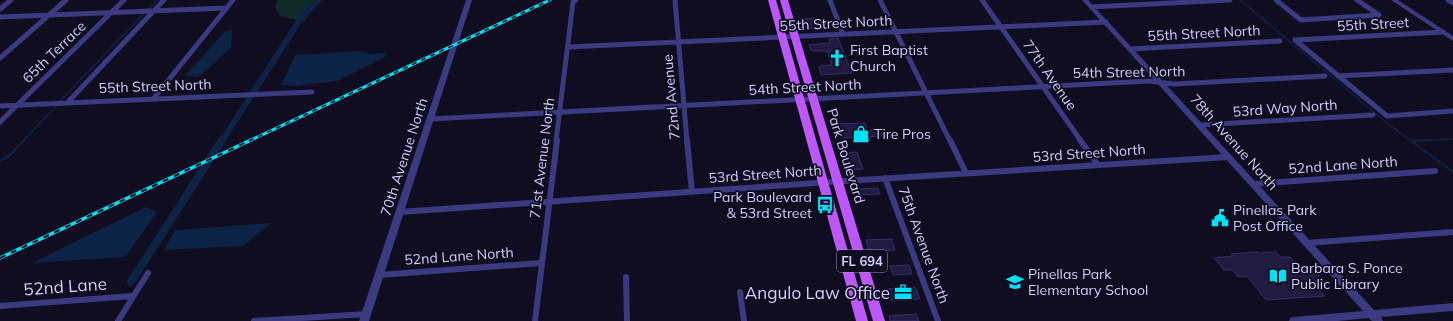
<svg xmlns="http://www.w3.org/2000/svg" width="1453" height="321" viewBox="0 0 1453 321" font-family="Mulish,sans-serif">
<rect width="100%" height="100%" fill="#100d21"/>
<path fill="#102a29" d="M278,0H318L304,22L280,16L275,6Z"/>
<path fill="#0d2345" d="M232,30L231,48L201,75L197,77L185,76L225,31Z
M358,51L372,54L386,53L385,57L337,81L296,86L281,85L295,55Z
M146,207L157,212L125,257L32,263Z
M271,223L243,246L164,250L175,230Z"/>
<g fill="none" stroke-linecap="round" stroke-linejoin="round">
<path stroke="#0d2345" stroke-width="1.5" d="M1240,0L1388,124L1411,141
M60,101L157,0
M23,141L57,105
M1413,141L1453,139"/>
<path stroke="#0d2345" stroke-width="2" d="M1410,140L1453,172
M1413,141L1431,140
M0,161L9,156L24,140"/>
<path stroke="#0d2345" stroke-width="6" d="M222,141L301,18L319,0"/>
<path stroke="#0d2345" stroke-width="8" d="M131,282L222,140"/>
</g>
<path fill="#211a41" stroke="#382c6d" d="M819,18L823,28L803,29L800,19Z
M838,38L852,73L821,75L819,67H820V66L832,65L827,51H813L811,50L809,45L830,43L829,39Z
M865,123L867,130H881L884,136L841,138L839,130H836L834,124Z
M857,152L863,169L849,170L843,153Z
M878,188L880,194L859,195L858,189Z
M892,239L895,250L869,252L866,240Z
M1258,252L1259,253L1276,252L1280,257H1290L1301,269L1309,268L1313,273L1319,275L1318,278L1322,283H1314L1325,296L1266,300L1247,276L1238,277L1233,270H1224L1214,258L1233,256L1231,254Z
M909,265L912,274L893,275L890,266Z
M915,287L920,299L892,301L887,289Z
M916,314L919,321H890L889,316Z"/>
<g fill="none" stroke-linecap="round" stroke-linejoin="round">
<path stroke="#3b397f" stroke-width="5" d="M675,0L687,141
M830,0L843,34
M880,0L950,141
M982,0L1081,141
M1276,0L1301,20L1379,15
M1357,0L1379,15
M1448,0L1453,3
M1091,7L1230,0
M0,9L11,0
M0,17L226,8
M1295,40L1387,116L1453,111
M1295,40L1443,32
M568,47L1106,22
M1130,49L1280,41
M0,58L66,0
M1338,76L1453,70
M154,98L233,0
M68,102L164,0
M0,106L312,92
M430,119L1149,81L1174,84L1325,76
M0,122L124,0
M1200,125L1373,115
M556,141L573,2L576,0"/>
<path stroke="#3b397f" stroke-width="6" d="M687,140L692,192
M950,140L966,173
M1080,140L1098,165
M885,178L938,321
M1253,184L1435,171
M400,212L845,181L1228,157
M1307,243L1453,232
M379,275L541,263
M626,277L627,321
M740,292L744,321
M0,306L132,296
M118,321L148,273
M254,321L367,314
M535,321L557,140"/>
<path fill="#3b397f" fill-rule="evenodd" d="M466,0H472L369,321H359Z
M1082,0H1088L1374,310L1453,303V311L1381,317L1383,321H1372L1369,318L1338,321H1289L1290,318L1294,317L1363,311Z
M1391,0H1398L1453,36V41Z"/>
<path fill="#bc57fc" fill-rule="evenodd" d="M768,0H776L868,321H856Z
M780,0H788L885,321H873Z"/>
<g stroke="#04e0f4" stroke-width="3">
<path id="rail-far1" d="M249,141L550,0"/>
</g>
<g stroke="#04e0f4" stroke-width="3.5">
<path id="rail" d="M0,258L251,140"/>
</g>
<use href="#rail-far1" stroke="#100d21" stroke-width="1.5" stroke-dasharray="5" stroke-linecap="butt"/>
<use href="#rail" stroke="#100d21" stroke-width="2" stroke-dasharray="6" stroke-linecap="butt"/>
</g>
<defs>
<g id="church-bare" transform="scale(1.38)"><path d="M-1.2-6h2.4v3.5h3.3v2.4h-3.3V6h-2.4V-.1h-3.3v-2.4h3.3Z" fill="#04e0f4" stroke="#100d21" stroke-width="2.5" paint-order="stroke"/></g>
<g id="shop-bare" transform="scale(1.38)"><path d="M-5-2.5h2.3a2.7 3.5 0 0 1 5.4 0H5L5.5 6h-11ZM-1.5-2.5h3a1.5 2.3 0 0 0-3 0Z" fill="#04e0f4" stroke="#100d21" stroke-width="2.5" paint-order="stroke"/></g>
<g id="bus-bare" transform="scale(1.38)"><path d="M-5-6H5V4H4V6H2V4H-2V6H-4V4H-5ZM-3.5-4V0h7V-4ZM-3.5 1.2v1.5H-2V1.2ZM2 1.2v1.5H3.5V1.2Z" fill="#04e0f4" stroke="#100d21" stroke-width="2.5" paint-order="stroke"/></g>
<g id="civic-bare" transform="scale(1.38)"><path d="M-.6-6.5H3V-4.5H.6V-3L4-1V1h2V6H-6V1h2V-1L-.6-3ZM-1.2 2.5V6h2.4V2.5Z" fill="#04e0f4" stroke="#100d21" stroke-width="2.5" paint-order="stroke"/></g>
<g id="library-bare" transform="scale(1.38)"><path d="M-6-4Q-3-5.5-.7-3.5V5Q-3 3-6 4ZM6-4Q3-5.5 .7-3.5V5Q3 3 6 4Z" fill="#04e0f4" stroke="#100d21" stroke-width="2.5" paint-order="stroke"/></g>
<g id="school-bare" transform="scale(1.38)"><path d="M0-5L7-2L0 1L-7-2ZM-4 1L0 2.5L4 1V4Q0 6-4 4Z" fill="#04e0f4" stroke="#100d21" stroke-width="2.5" paint-order="stroke"/></g>
<g id="office-bare" transform="scale(1.38)"><path d="M-6-3h4V-5.5h4V-3h4V5H-6ZM-1-4.5V-3h2v-1.5ZM-6 0V1H6V0Z" fill="#04e0f4" stroke="#100d21" stroke-width="2.5" paint-order="stroke"/></g>
</defs>
<g fill-rule="evenodd">
<use href="#church-bare" x="837" y="58"/>
<use href="#shop-bare" x="861" y="134"/>
<use href="#bus-bare" x="825" y="205"/>
<use href="#civic-bare" x="1220" y="218"/>
<use href="#library-bare" x="1278" y="276"/>
<use href="#school-bare" x="1015" y="282"/>
<use href="#office-bare" x="903" y="292"/>
</g>
<g text-anchor="middle" dominant-baseline="central" stroke-width="3.5" stroke-linejoin="round" paint-order="stroke">
<rect fill="#100d21" stroke="#9894bc" stroke-width="1" x="837" y="250" width="50" height="22" rx="3"/>
<g font-size="13" font-weight="bold" fill="#d2cefe">
<text x="862" y="261">FL 694</text>
</g>
<g font-size="14" fill="#d2cefe" stroke="#100d21">
<text transform="translate(836 23) rotate(-3)">55th Street North</text>
<text transform="translate(1373 24) rotate(-3)">55th Street</text>
<text transform="translate(1204 33) rotate(-3)">55th Street North</text>
<text transform="translate(54 52) rotate(-44)">65th Terrace</text>
<text transform="translate(1129 72) rotate(-1)">54th Street North</text>
<text transform="translate(1050 75) rotate(55)">77th Avenue</text>
<text transform="translate(155 86) rotate(-2)">55th Street North</text>
<text transform="translate(805 87) rotate(-3)">54th Street North</text>
<text transform="translate(671 97) rotate(-95)">72nd Avenue</text>
<text transform="translate(1285 108) rotate(-4)">53rd Way North</text>
<text transform="translate(1234 142) rotate(48)">78th Avenue North</text>
<text transform="translate(1089 153) rotate(-4)">53rd Street North</text>
<text transform="translate(846 156) rotate(73)">Park Boulevard</text>
<text transform="translate(404 157) rotate(-72)">70th Avenue North</text>
<text transform="translate(542 158) rotate(-83)">71st Avenue North</text>
<text transform="translate(1343 165) rotate(-4)">52nd Lane North</text>
<text transform="translate(765 174) rotate(-4)">53rd Street North</text>
<text transform="translate(924 245) rotate(70)">75th Avenue North</text>
<text transform="translate(459 256) rotate(-4)">52nd Lane North</text>
</g>
<g font-size="14" fill="#d2cefe" stroke="#100d21" text-anchor="start">
<text x="850" y="50">First Baptist<tspan x="850" dy="16">Church</tspan></text>
<text x="874" y="134">Tire Pros</text>
<text x="812" y="197" text-anchor="end">Park Boulevard<tspan x="812" dy="16">&amp; 53rd Street</tspan></text>
<text x="1233" y="210">Pinellas Park<tspan x="1233" dy="16">Post Office</tspan></text>
<text x="1291" y="268">Barbara S. Ponce<tspan x="1291" dy="16">Public Library</tspan></text>
<text x="1028" y="274">Pinellas Park<tspan x="1028" dy="16">Elementary School</tspan></text>
</g>
<g font-size="17" fill="#d2cefe" stroke="#100d21">
<text transform="translate(65 286) rotate(-4)">52nd Lane</text>
</g>
<g font-size="17" fill="#d2cefe" stroke="#100d21" text-anchor="end">
<text x="890" y="292">Angulo Law Office</text>
</g>
</g>
</svg>
